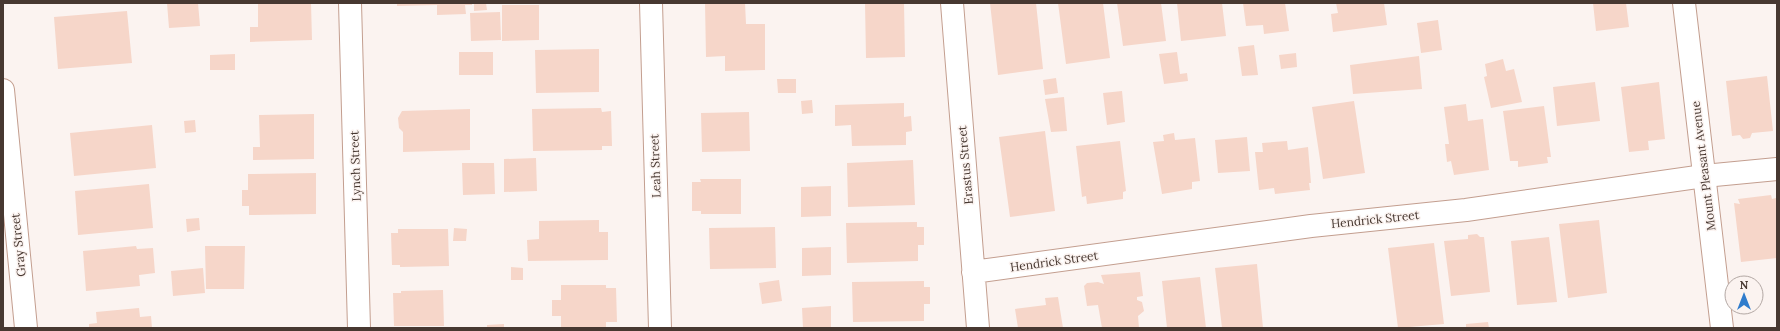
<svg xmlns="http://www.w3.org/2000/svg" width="1780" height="331" viewBox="0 0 1780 331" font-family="Lora,serif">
<rect width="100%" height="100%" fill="#fbf3f0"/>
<path fill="#f6d6c9" d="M167,3H198L200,26L169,28Z
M258,3H311L312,40L250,42V27H258Z
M397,3H472V5H465L466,14L437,15V5L397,6Z
M474,3H486L487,10L474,11Z
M705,3H745L746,24H765V70L725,71V56L706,57Z
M865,3H904L905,57L866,58Z
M990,3H1036L1043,69L998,75Z
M1058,3H1103L1110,58L1066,64Z
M1117,3H1161L1166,41L1123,46Z
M1177,3H1222L1226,36L1181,41Z
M1243,3H1285L1289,31L1264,34L1263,25L1246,26Z
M1336,3H1384L1387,25L1333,32L1331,14L1338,13Z
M1593,3H1626L1629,27L1596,31Z
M502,5H539V40L502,41Z
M127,11L132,63L58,69L54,17Z
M500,12L501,40L471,41L470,13Z
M1438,20L1442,50L1421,53L1417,23Z
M1254,45L1258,75L1242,76L1238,47Z
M599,49V92L536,93L535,50Z
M459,52H493V75H459Z
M1177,52L1180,74L1187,73L1188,81L1164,84L1159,54Z
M1296,53L1297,67L1281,69L1279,55Z
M235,54V70H210V55Z
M1419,56L1422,89L1353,94L1350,65Z
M1503,59L1506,71L1514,69L1522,102L1491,108L1484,77L1487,76L1485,64Z
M1767,76L1773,131L1752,133L1750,138L1743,139L1740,135L1732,136L1726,81Z
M1056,78L1058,93L1045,95L1043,80Z
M777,79H796V93H778Z
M1595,82L1600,121L1557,126L1553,87Z
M1659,82L1665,139L1648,141L1649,150L1629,152L1621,87Z
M1122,91L1125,122L1107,125L1103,93Z
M1064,97L1067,131L1051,132L1045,99Z
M812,100L813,113L802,114L801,101Z
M1354,101L1365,173L1323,179L1312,107Z
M904,103V117L911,116L912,131L906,132V145L852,146L851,125L835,126V105Z
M1466,104L1468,121L1483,119L1489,170L1454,175L1451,161L1447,162L1445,144H1449L1444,107Z
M1544,106L1551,157H1547L1548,163L1518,167V161H1510L1503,111Z
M601,108L602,112L611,111L612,146H602V150L533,151L532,109Z
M470,109V150L403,152V132L399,128L398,118L402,111Z
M749,112L750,151L702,152L701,113Z
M314,114V159L253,160V147H260L259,115Z
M195,120L196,132L185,133L184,121Z
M152,125L156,168L74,176L70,133Z
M1045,131L1055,211L1010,217L999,137Z
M1174,133L1175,140L1195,138L1200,181L1192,182V189L1162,194L1153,142L1164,141L1163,135Z
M1247,137L1250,171L1218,173L1215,140Z
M1120,141L1126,191L1123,192V199L1087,204L1086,196L1082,197L1076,146Z
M1287,141L1288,150L1308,147L1311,183H1309L1310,190L1275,194L1274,188L1259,190L1255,152H1263L1262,143Z
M536,158L537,191L504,192V159Z
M913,160L915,205L848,207L847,163Z
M462,163H494L495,194L463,195Z
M316,173V214L249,215V206H242V190H248V174Z
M700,179H741V214H701V211H692V182H701Z
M149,184L153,228L78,235L75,191Z
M831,186V216L801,217V187Z
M1771,195L1772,199L1776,198L1777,212V258L1741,262L1734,203L1740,204L1738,199Z
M199,218L200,230L187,232L186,219Z
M599,220V232H608V260L528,261L527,240L539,239V221Z
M1599,220L1607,293L1568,298L1559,224Z
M917,222V227H924V245H918V261L847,263L846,223Z
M775,227L776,268L710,269L709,228Z
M454,228L467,229L466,241H453Z
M398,229H448L449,266L400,267V265H392L391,233H398Z
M1477,234L1480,237H1484L1490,292L1451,296L1444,241L1468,239V235Z
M1549,237L1557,302L1517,305L1511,241Z
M1434,243L1444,324L1398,328L1388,248Z
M136,246L137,249L153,248L155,273L139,275L140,286L86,291L83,251Z
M205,246H245L244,289H206Z
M831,247V275L802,276V248Z
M1257,264L1263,328H1222L1215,268Z
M511,267L523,268V280H511Z
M203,268L205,293L173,296L171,271Z
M1140,272L1143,296L1137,297V300L1142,302L1144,311L1138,316L1139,328H1102L1098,305L1087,306L1084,286L1087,283L1098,282L1104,284L1101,275Z
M1200,277L1206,328H1167L1162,281Z
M779,280L782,301L762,304L759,283Z
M924,281V287H930V304H924V321L853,322L852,282Z
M561,285H606V288H616L617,322H606V327L561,328V316H552V300H561Z
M443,290L444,326H394L393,293H401V291Z
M1058,297L1063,328H1018L1015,309L1046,305L1045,298Z
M831,306V328H803L802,308Z
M139,308L140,317L151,316L152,328H89V324L97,323L96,312Z
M1488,322L1489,328H1466V324Z
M504,324V328H487V325Z"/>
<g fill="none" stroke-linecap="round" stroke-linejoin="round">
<g stroke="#c39e8f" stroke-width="24">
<path id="minor" d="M350,3L359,328
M651,3L660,328
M952,3L978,328
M3,90L26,328
M973,272L1311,226L1466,210L1704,176L1777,169"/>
</g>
<g stroke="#c39e8f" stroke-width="24">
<path id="secondary" d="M1684,3L1722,328"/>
</g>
<use href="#minor" stroke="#fff" stroke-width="22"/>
<use href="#secondary" stroke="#fff" stroke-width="22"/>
</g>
<g text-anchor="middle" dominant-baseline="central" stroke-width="3" stroke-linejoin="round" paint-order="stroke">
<g font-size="12" fill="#473831" stroke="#fbf3f0">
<text transform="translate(965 165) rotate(-95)">Erastus Street</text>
<text transform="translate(355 166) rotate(-92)">Lynch Street</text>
<text transform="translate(655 166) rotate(-92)">Leah Street</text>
<text transform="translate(1703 166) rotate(-97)">Mount Pleasant Avenue</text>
<text transform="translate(1375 219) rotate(-6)">Hendrick Street</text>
<text transform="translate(18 245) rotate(-96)">Gray Street</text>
<text transform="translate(1054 261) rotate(-8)">Hendrick Street</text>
</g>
</g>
<rect width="1780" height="331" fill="none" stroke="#473831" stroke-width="8"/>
<g transform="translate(1744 295)"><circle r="19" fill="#fbf3f0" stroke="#b3a8a4"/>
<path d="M0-3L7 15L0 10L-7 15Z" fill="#307ccc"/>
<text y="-6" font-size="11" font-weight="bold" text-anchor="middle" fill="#473831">N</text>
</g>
</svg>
